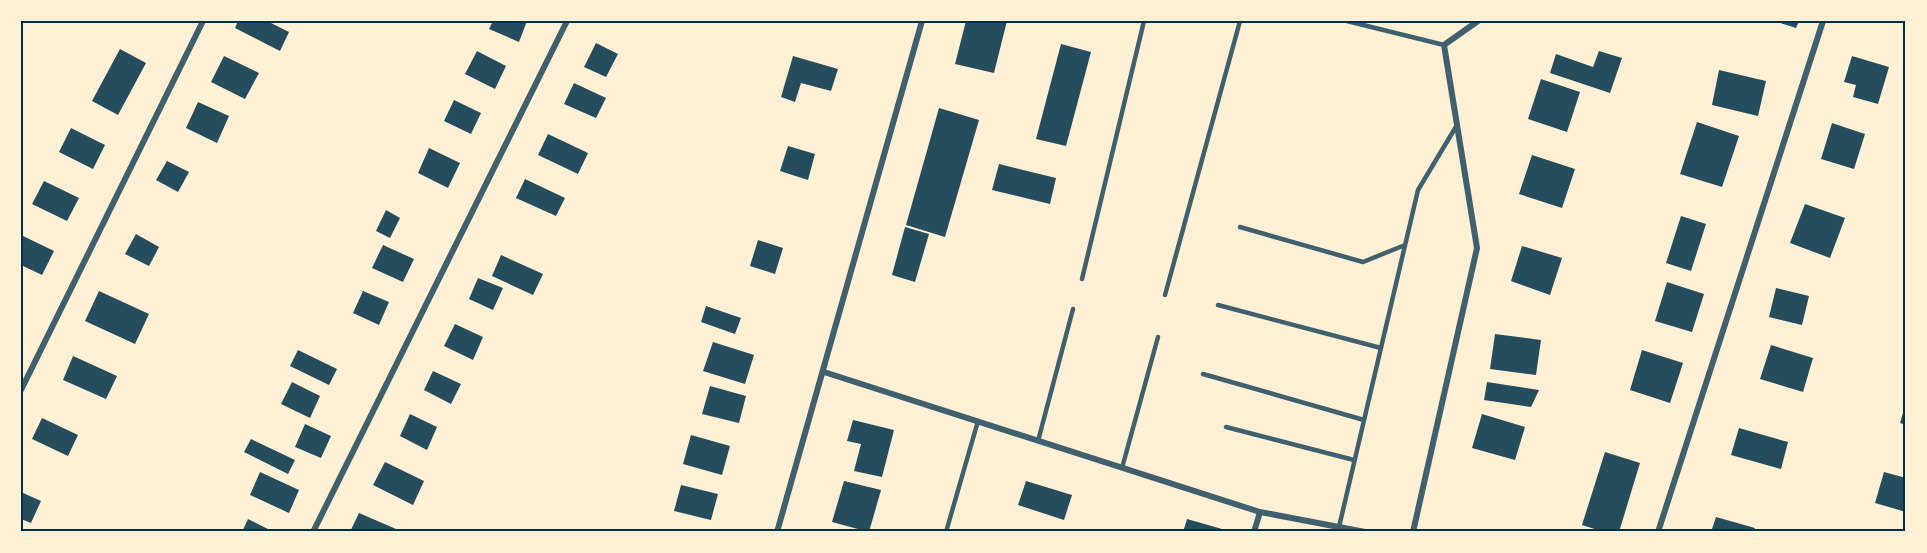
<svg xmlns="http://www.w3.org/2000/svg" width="1927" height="553" viewBox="0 0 1927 553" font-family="Manrope,sans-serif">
<rect width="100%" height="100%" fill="#fdf0d5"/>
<path fill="#264d5e" d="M238,21H267L289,32L280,51L235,28Z
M493,21H527L519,42L489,29Z
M966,21H1007L994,73L955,64Z
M1774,21H1799L1796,28Z
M596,43L618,54L606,77L584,67Z
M1061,44L1091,52L1066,146L1036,139Z
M120,49L146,63L118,115L92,101Z
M477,51L506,66L495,89L465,74Z
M1599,51L1622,58L1610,93L1550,73L1556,54L1593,67Z
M224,56L259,73L245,99L211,82Z
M793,56L838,69L831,91L801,83L795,102L781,97Z
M1852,56L1889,67L1878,104L1853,97L1856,85L1844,82Z
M1719,70L1766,81L1758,116L1712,105Z
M1541,79L1580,92L1567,132L1528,119Z
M574,83L606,98L596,118L564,104Z
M454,100L481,113L471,134L444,121Z
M198,102L229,116L217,143L186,128Z
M939,108L979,120L945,237L906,225Z
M1697,122L1739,136L1722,187L1680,174Z
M1832,123L1865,134L1854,169L1821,159Z
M71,128L105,145L93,169L59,152Z
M548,134L588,153L578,174L538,155Z
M788,146L815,154L808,180L780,171Z
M429,148L460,163L448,188L418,173Z
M1532,155L1575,169L1562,208L1519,194Z
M167,161L189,172L178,192L156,180Z
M999,164L1056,178L1050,204L992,190Z
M525,179L565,198L556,216L516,198Z
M44,181L79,198L67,221L32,204Z
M1805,204L1845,218L1830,258L1790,243Z
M386,210L400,218L390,238L376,231Z
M1681,216L1706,224L1691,271L1666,263Z
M905,227L929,234L915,282L892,275Z
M136,234L159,247L149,266L125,254Z
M21,235L54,251L42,275L21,265Z
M758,240L783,248L775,274L750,266Z
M383,245L414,259L403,282L372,268Z
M1522,246L1562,258L1550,295L1511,281Z
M501,255L543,274L533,295L492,276Z
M478,278L503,288L493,310L469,299Z
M1667,282L1704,294L1692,332L1655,321Z
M1776,288L1809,296L1802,325L1769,317Z
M99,291L149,314L135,344L85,321Z
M363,291L389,302L379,325L353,313Z
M706,306L741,318L735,334L701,322Z
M455,324L483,337L473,360L444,346Z
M1495,334L1541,340L1536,375L1490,369Z
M713,342L754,355L745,384L703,371Z
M1771,345L1813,358L1803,392L1760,379Z
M298,350L337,369L329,385L290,366Z
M1642,350L1683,363L1670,403L1630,390Z
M73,356L117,376L106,399L63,380Z
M433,371L461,384L451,404L424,390Z
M292,382L320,396L310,418L281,404Z
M1487,382L1539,390L1531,407L1484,400Z
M710,386L746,396L739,423L702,414Z
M1905,406H1906V425L1900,423Z
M410,414L437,427L427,450L400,436Z
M1482,414L1525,427L1515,460L1472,448Z
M42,418L78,435L68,456L32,439Z
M853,420L894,430L882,477L854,471L861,444L847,441Z
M305,424L331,436L321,458L295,447Z
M1739,428L1788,442L1781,469L1731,455Z
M691,435L730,446L722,475L683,464Z
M251,439L295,460L288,474L244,452Z
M1605,452L1640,463L1619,532H1604L1582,525Z
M385,462L424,481L413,505L373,485Z
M260,472L299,490L289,513L250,495Z
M1884,472L1906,478V512L1875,503Z
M844,481L881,490L869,532L832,522Z
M1026,481L1072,495L1064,520L1018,505Z
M681,485L718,494L711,520L674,511Z
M21,492L41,501L31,523L21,519Z
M359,513L403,532H350Z
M1716,517L1755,528L1753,532H1711Z
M248,519L274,532H242Z
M1187,519L1222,529L1221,532H1183Z"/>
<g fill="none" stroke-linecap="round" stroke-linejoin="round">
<path stroke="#3f606c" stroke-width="4.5" d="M1347,21L1444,45
M1240,227L1363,262L1405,245
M1082,279L1144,21
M1165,295L1240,21
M1218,305L1381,348
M1203,374L1364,420
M1226,427L1354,460
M1038,441L1073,309
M1122,468L1158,337
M1339,527L1418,190L1457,125
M946,532L978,421"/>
<path stroke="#3f606c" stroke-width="6" d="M824,372L1260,512L1365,532
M21,390L203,21
M313,532L567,21
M777,532L922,21
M1254,532L1260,512
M1413,532L1477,248L1444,45L1478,21
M1658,532L1823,21"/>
</g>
<rect width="1927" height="553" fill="none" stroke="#fdf0d5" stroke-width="45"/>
<rect x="22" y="22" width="1882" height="508" fill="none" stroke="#003049" stroke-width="2"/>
</svg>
